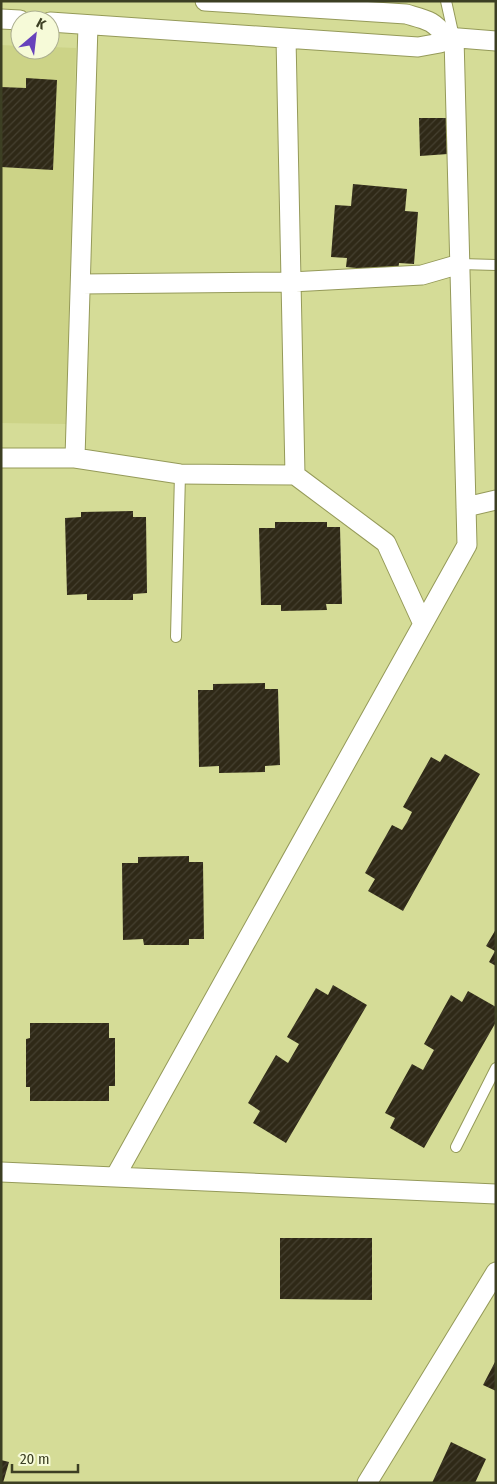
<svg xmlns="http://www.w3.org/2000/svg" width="497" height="1484" viewBox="0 0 497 1484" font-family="'Fira Sans Condensed',sans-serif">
<defs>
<pattern id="building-hatch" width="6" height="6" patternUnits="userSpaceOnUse" patternTransform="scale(1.25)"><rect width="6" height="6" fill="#2f2917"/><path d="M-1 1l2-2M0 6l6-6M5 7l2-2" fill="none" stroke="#454030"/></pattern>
</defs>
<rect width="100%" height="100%" fill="#d5dc97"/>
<path fill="#ccd387" d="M1,45L20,46V50H50V47L76,48L66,424L1,423Z"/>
<path fill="url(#building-hatch)" d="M26,78L57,80L53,170L1,167V87L26,88Z
M419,118H447L448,154L420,156Z
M353,184L407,189L405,211L418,212L414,264L399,263L398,272L346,267L347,258L331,257L335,205L351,206Z
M133,511V517H146L147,593L133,594V600H87V594L67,595L65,518L81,517V512Z
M275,522H327V527H340L342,604H326L327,610L281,611V605H261L259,528H275Z
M265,683V689H278L280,765L265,766V772L219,773V766L199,767L198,690H213V684Z
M445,754L480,774L403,911L368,891L375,879L365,873L392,825L402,830L407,822L412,812L403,807L431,757L440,762Z
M189,856V862H203L204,939H189V945H144L143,939L123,940L122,863H138V857Z
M496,929V966L489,962L495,951L486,946Z
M333,985L367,1005L286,1143L253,1123L260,1111L248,1103L276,1055L288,1063L299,1044L287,1037L316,988L328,995Z
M468,991L496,1007V1022L424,1148L390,1128L395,1118L385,1113L412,1064L423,1070L434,1050L424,1044L451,995L462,1002Z
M30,1023H109V1038H115V1086H109V1101H30V1087H26V1039L30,1038Z
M280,1238H372V1300L280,1299Z
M496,1360V1391L483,1385Z
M451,1442L486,1459L475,1483H432Z
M1,1460L9,1462L3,1483H1Z"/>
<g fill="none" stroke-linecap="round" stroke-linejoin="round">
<g stroke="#959a59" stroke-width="12">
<path id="lane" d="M446,1L454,37
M460,264L496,265
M176,637L180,474
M456,1147L496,1068"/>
</g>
<g stroke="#959a59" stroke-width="21">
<path id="street" d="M205,1L406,14C427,20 433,20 446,37
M1,19L20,20
M50,22L418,47L440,43L446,37L496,41
M286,38L295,475L386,543L423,624
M81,284L291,282L422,275L460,264
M1,458H75L180,474L295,475
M75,458L88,25
M466,507L496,500
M1,1172L496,1194
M115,1177L467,545L454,37
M367,1483L496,1272"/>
</g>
<use href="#lane" stroke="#fff" stroke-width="10"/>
<use href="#street" stroke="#fff" stroke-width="19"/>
</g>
<rect width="497" height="1484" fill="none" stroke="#3c3f23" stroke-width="5"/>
<g transform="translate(35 35) rotate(28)"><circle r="24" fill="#f6fad8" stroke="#acaf90"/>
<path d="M0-4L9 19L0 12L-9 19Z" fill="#6742bb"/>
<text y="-8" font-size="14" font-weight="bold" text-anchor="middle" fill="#3c3f23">K</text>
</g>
<path d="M12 1464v8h66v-8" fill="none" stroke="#3c3f23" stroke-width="2.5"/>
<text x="20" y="1464" font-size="15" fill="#3c3f23" stroke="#f6fad8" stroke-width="4" paint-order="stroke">20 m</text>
</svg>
